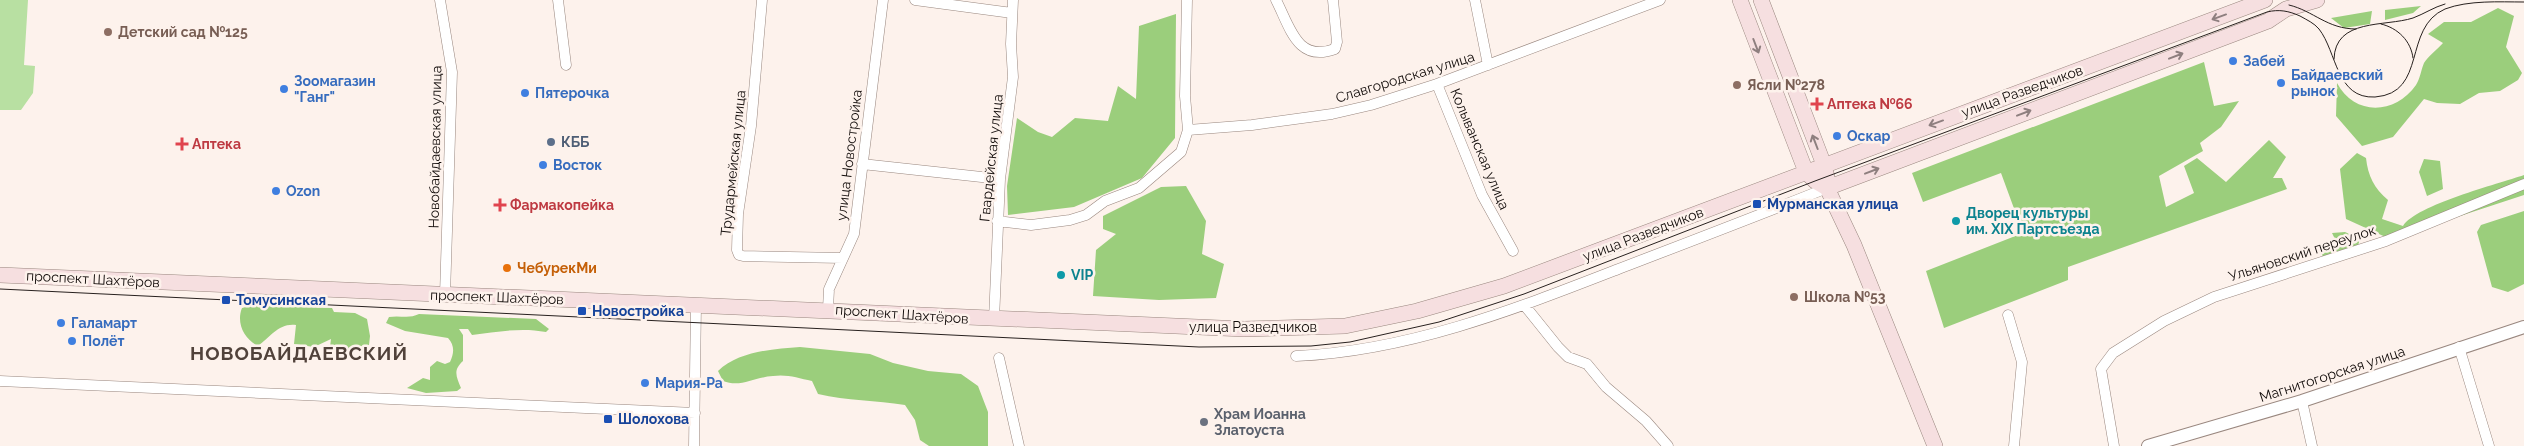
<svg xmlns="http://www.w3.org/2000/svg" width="2524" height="446" viewBox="0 0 2524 446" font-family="Raleway,sans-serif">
<rect width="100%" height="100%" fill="#fdf2ec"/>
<path fill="#b8e0a2" d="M0,0H28L24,65L35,66L33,93L21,110H0Z"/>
<path fill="#9bce7c" d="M2421,6L2413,13L2385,20V10Z
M2498,8L2514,16L2506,47L2522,73L2518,80L2500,91L2479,93L2460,104L2437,103L2424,99L2393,137L2362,146L2336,116L2337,83C2354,116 2395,115 2416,85C2420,79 2421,70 2424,63C2428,56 2437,50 2443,43L2428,34L2444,22H2471Z
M2372,11L2370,24L2344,28L2331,18Z
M1176,14L1175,138L1142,178L1074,207L1008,215L1007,186L1017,118L1038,132L1052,137L1075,118L1108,121L1118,86L1136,99L1139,26Z
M2204,62L2214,106L2239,101L2221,127L2200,143L2203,151L2159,176L2166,207L2194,193L2184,166L2197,158L2226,182L2269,140L2286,157L2273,178H2282L2287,189L2068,267V280L1944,328L1926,271L2023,233L2001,173L1923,202L1912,173Z
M2357,153L2366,158C2368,176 2374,188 2388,200L2382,219L2403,226C2416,205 2498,184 2524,175V195L2390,239L2346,219L2340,169Z
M2424,159L2440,161L2443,189L2427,196L2419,172Z
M1186,186L1206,221L1202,254L1224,264L1216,298L1159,300L1093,296L1096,250L1116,234L1103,229V216L1161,187Z
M2524,211V284L2508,292L2492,287L2477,232L2481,225Z
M2345,232L2360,239L2357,249L2323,260L2322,253L2338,245L2332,233Z
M250,306L332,308L334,312L355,313L367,319L370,336L369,345L351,348L341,355L332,354L330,347L331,339L314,347L294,344L296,325C278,323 271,337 258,346C244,339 236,323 242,308Z
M419,314L536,319L549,329L546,332C521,327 497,332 472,335L468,329H459L463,335V361C453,370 456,376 461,388L457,391L426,393L407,388L423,378L430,380V367L437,361L445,364L450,362C454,353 455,346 448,338L405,331L386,323L389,317C400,315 409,319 419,314Z
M800,347L870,354L893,363L928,371L961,374L978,386L988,412V446H929L920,440L915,420L905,405C876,400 847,401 818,394L812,381C798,378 787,374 773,376C754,377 741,388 723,381L718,371C739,351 773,349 800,347Z"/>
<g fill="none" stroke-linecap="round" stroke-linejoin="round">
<g stroke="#99877f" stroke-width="11">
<path id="minor" d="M440,0L452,72L445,295
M558,0L566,65
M762,0L751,126L738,214L737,250L739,255L743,256L843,258
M915,0L1012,13
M1276,0C1290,27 1297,63 1335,49L1337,42L1333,0
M1475,0L1488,65
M1437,84L1482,195L1513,251
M1188,130L1252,125L1332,114L1371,105L1437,84L1660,0
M862,164L1000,179
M997,221L1031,225L1070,220L1086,215L1105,201L1139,188L1181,152L1188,130L1185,96L1187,0
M1525,306L1558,347L1568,357L1587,364L1606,387L1646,421L1668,446
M828,309L829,289L854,234L883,0
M2008,315L2022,362L2014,446
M994,320L1000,179L1013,77L1011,44L1013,0
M2459,347L2489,446
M1296,356C1408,351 1513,310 1616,270C1686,243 1757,216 1827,188
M999,358L1019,446
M0,381L695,413
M2302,401L2312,446
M694,446L696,304
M2114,446L2101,369L2113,353L2164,321L2214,297L2386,241L2524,184"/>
</g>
<g stroke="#99877f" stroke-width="14">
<path id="tertiary" d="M2148,446L2302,401L2524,327"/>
</g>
<g stroke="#99877f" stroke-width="16">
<path id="secondary" d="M1740,0L1806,172L1815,181L1827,188
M1761,0L1824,165L1827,177V188L1854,245L1935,446
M1827,188L2268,21L2286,9L2317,0
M0,275L1244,329L1345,326L1417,311L1504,286L2265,0"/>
</g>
<use href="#minor" stroke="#fff" stroke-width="10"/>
<use href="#tertiary" stroke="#fff" stroke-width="12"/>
<use href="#secondary" stroke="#f6dfe0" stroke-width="15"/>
<path stroke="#28211f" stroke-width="1" d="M2289,5C2314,11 2327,29 2356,29
M2381,24C2398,28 2411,41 2413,58
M2334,59C2335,18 2385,27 2413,18C2424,14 2434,7 2445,4
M0,289L1199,347L1311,346L1350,342L1439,322L1524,294L1815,181L2267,12C2279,9 2289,11 2300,16C2307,20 2314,23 2319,29C2337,52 2336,99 2375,97C2428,93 2402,28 2445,9C2469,0 2499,2 2524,2"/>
</g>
<defs><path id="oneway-shaft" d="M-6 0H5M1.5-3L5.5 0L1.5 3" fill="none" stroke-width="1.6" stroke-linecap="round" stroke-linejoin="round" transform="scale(1.25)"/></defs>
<g stroke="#8e7f7f">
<use href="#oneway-shaft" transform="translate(2219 17) rotate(160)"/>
<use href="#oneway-shaft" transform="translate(1756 46) rotate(69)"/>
<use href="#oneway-shaft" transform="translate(2176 56) rotate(-21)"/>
<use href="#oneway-shaft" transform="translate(2024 113) rotate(-21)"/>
<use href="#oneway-shaft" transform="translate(1936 123) rotate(160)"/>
<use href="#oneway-shaft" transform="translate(1815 142) rotate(-111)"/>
<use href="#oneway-shaft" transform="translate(1872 171) rotate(-21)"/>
</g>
<g fill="#8d6e63" stroke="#fdf2ec" stroke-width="2">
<circle cx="108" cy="32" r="5"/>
<circle cx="1737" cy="85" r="5"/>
<circle cx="1794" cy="297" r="5"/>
</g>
<g fill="#3f7fe0" stroke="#fdf2ec" stroke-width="2">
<circle cx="2233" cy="61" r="5"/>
<circle cx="2281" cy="83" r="5"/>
<circle cx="284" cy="89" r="5"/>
<circle cx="525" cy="93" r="5"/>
<circle cx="1837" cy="136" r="5"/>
<circle cx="543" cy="165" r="5"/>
<circle cx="276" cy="191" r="5"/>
<circle cx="61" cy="323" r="5"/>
<circle cx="72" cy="341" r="5"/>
<circle cx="645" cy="383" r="5"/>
</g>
<g fill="#e0444e" stroke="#fdf2ec" stroke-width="2">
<path d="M1814.5 96.5h5v5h5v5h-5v5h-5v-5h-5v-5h5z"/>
<path d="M179.5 136.5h5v5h5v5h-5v5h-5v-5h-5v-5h5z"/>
<path d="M497.5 197.5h5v5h5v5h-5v5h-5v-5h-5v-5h5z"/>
</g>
<circle fill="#5c6f8a" stroke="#fdf2ec" stroke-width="2" cx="551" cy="142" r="5"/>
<g fill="#1a4fb4" stroke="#fdf2ec" stroke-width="2">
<rect x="1752" y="199" width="10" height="10" rx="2.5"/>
<rect x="221" y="295" width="10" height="10" rx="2.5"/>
<rect x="577" y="306" width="10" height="10" rx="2.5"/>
<rect x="603" y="414" width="10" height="10" rx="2.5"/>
</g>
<g fill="#0f9aa8" stroke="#fdf2ec" stroke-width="2">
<circle cx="1956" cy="221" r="5"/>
<circle cx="1061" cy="275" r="5"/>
</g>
<circle fill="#e8710a" stroke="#fdf2ec" stroke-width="2" cx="507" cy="268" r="5"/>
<circle fill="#6b7280" stroke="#fdf2ec" stroke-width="2" cx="1204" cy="422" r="5"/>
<g text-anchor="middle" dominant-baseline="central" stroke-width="5" stroke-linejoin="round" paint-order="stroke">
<g font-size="14" font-weight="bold" fill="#785e54" stroke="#fdf2ec" text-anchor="start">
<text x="118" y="32">Детский сад №125</text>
<text x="1747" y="85">Ясли №278</text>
<text x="1804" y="297">Школа №53</text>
</g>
<g font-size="14" font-weight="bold" fill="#366cbe" stroke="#fdf2ec" text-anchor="start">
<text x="2243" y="61">Забей</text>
<text x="2291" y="75">Байдаевский<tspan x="2291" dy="16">рынок</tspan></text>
<text x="294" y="81">Зоомагазин<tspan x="294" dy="16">"Ганг"</tspan></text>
<text x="535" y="93">Пятерочка</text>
<text x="1847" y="136">Оскар</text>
<text x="553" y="165">Восток</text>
<text x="286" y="191">Ozon</text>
<text x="71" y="323">Галамарт</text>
<text x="82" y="341">Полёт</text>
<text x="655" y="383">Мария-Ра</text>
</g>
<g font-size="14" fill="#100a08" stroke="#fdf2ec">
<text transform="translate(1405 77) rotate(-17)">Славгородская улица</text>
<text transform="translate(2022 91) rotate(-20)">улица Разведчиков</text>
<text transform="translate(435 147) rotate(-89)">Новобайдаевская улица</text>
<text transform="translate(1480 149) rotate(67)">Колыванская улица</text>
<text transform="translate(849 155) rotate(-83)">улица Новостройка</text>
<text transform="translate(991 158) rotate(-84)">Гвардейская улица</text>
<text transform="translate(733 163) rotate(-84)">Трудармейская улица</text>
<text transform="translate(1643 234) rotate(-21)">улица Разведчиков</text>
<text transform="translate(2302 253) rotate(-18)">Ульяновский переулок</text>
<text transform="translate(93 279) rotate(3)">проспект Шахтёров</text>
<text transform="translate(497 297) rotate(2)">проспект Шахтёров</text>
<text transform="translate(902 314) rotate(4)">проспект Шахтёров</text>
<text x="1253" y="327">улица Разведчиков</text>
<text transform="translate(2332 374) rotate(-18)">Магнитогорская улица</text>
</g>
<g font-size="14" font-weight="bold" fill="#be3a42" stroke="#fdf2ec" text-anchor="start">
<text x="1827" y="104">Аптека №66</text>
<text x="192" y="144">Аптека</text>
<text x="510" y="205">Фармакопейка</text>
</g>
<g font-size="14" font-weight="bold" fill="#4e5e75" stroke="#fdf2ec" text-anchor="start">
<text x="561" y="142">КББ</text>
</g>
<g font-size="14" font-weight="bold" fill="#164399" stroke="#fdf2ec" text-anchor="start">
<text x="1767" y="204">Мурманская улица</text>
<text x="236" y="300">Томусинская</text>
<text x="592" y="311">Новостройка</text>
<text x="618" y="419">Шолохова</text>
</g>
<g font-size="14" font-weight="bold" fill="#0d838f" stroke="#fdf2ec" text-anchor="start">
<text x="1966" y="213">Дворец культуры<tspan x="1966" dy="16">им. XIX Партсъезда</tspan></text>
<text x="1071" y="275">VIP</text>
</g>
<g font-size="14" font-weight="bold" fill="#c56008" stroke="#fdf2ec" text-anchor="start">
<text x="517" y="268">ЧебурекМи</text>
</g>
<g font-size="14" font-weight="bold" fill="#5b616d" stroke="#fdf2ec" text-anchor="start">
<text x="1214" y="414">Храм Иоанна<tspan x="1214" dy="16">Златоуста</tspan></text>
</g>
<g font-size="19" font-weight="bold" letter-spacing="1" fill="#51423b" stroke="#fdf2ec">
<text x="299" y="353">НОВОБАЙДАЕВСКИЙ</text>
</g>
</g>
</svg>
